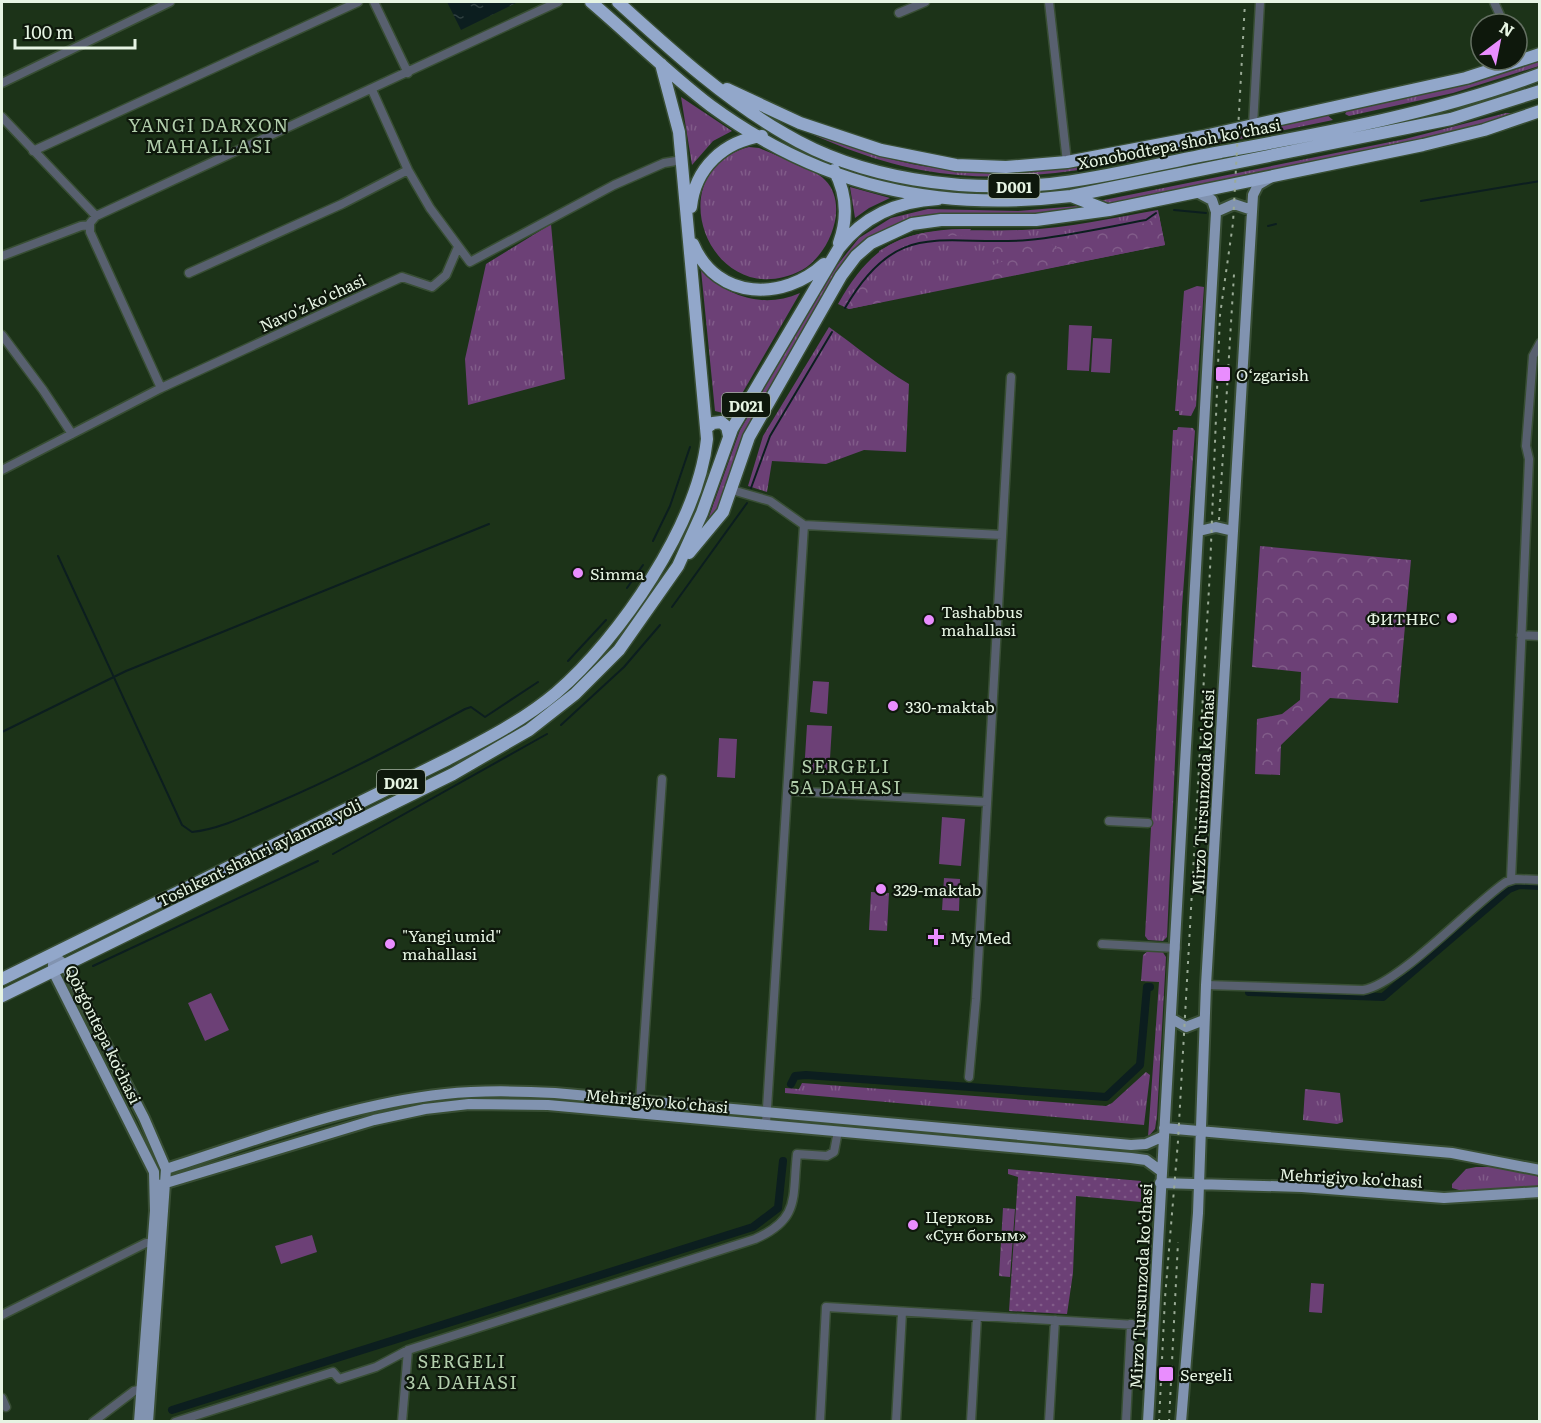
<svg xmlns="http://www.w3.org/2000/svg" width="1541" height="1423" viewBox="0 0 1541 1423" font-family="Literata,serif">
<defs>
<pattern id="grass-tufts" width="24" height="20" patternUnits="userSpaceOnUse" patternTransform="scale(1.5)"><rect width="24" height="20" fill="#6c4076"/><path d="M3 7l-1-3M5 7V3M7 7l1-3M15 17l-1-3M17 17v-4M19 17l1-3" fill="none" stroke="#815c89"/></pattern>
<pattern id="forest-crowns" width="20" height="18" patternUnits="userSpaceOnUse" patternTransform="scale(1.5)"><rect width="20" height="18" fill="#6c4076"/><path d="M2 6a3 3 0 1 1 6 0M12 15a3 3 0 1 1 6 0" fill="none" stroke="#815c89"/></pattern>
<pattern id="park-dots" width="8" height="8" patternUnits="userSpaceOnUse" patternTransform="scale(1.5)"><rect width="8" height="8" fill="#6c4076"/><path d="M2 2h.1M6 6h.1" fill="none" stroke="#815c89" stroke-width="1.8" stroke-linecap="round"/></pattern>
<pattern id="water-ripples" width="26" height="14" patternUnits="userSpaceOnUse" patternTransform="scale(1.5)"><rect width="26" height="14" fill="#0c1e1f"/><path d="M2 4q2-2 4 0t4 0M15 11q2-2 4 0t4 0" fill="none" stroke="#2f3f3f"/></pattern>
</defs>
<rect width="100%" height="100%" fill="#1c3318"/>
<path fill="url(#grass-tufts)" d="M1539,60V66L1453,93L1349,116L1345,114L1347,111L1451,88Z
M681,97L732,131L713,141L692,165Z
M1506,113H1515V115L1440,137L1108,205L1099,201L1405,139Z
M1326,114L1333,120C1280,131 1226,142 1173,152C1089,170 1007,186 921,170C868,160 821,139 772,116C821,136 870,157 923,166C1008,180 1088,165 1171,148C1223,137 1275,126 1326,114Z
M749,147L759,148C776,156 812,167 825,180C850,205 829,255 802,270C711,317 655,171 749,147Z
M850,187L890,198L869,208L855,218Z
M1078,206L1086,210C1054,214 1022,216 990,216C946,216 909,213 870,237L746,433L721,508L705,528L740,430L830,274L859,238L891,218L928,209L1018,211Z
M1158,210L1165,245L849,309L838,304C887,215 935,233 1022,230C1068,228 1113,218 1158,210Z
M551,224L565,379L468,405L465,359L486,264Z
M701,270C728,297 764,309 800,293L728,418L723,413L715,411Z
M1197,286L1204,287L1196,406L1191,416L1179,415V411H1175L1184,291Z
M829,327C856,346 880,367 909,384L906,452L864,450L826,464L772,461L767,492L748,486L763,436Z
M1178,427L1193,428L1195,431L1182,607L1167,937L1163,941L1148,940L1145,936L1173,430H1177Z
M871,892L889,893L887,931L869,930Z
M1148,951H1162L1166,957L1157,1116L1155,1129L1148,1137L1159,982L1141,981L1143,955Z
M1146,1072L1150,1075L1144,1125L785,1093V1088L799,1089L802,1083L1106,1106L1112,1103Z
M1305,1089L1340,1093L1343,1122L1337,1124L1303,1120Z
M1476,1167H1502L1536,1175L1539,1178V1185L1533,1188L1466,1192L1452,1188V1184L1466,1169Z"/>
<path fill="url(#forest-crowns)" d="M1159,216L1165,245L974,283L973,272L1007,260L1001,252L993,259L991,257L994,246L1045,239L1049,240L1055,249L1059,246L1060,236L1147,223Z
M971,229L967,236C936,235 909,239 883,259L880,257L879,251C907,233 938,228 971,229Z
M862,284L869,287L882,302L849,309L843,306L850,294L857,292Z
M1260,546L1411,560L1398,703L1330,698L1281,745L1280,775L1255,774L1257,719L1282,714L1300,700L1301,672L1252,667Z
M1003,1208L1015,1209L1010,1277L999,1276Z"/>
<path fill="url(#park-dots)" d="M1008,1169L1141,1181V1202L1076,1196L1073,1273L1067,1314L1009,1311L1018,1177L1008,1174Z"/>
<path fill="#6c4076" d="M1069,325L1092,326L1089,371L1067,370Z
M1093,338L1112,339L1110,373L1091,372Z
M813,681L829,682L827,714L810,712Z
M807,725L832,726L829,775L804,773Z
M719,738L737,739L735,778L717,777Z
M942,817L965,819L961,866L939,864Z
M944,878L960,879L959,911L942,910Z
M211,993L229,1030L205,1041L188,1003Z
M312,1235L317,1252L281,1264L275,1246Z
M1311,1283L1324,1284L1322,1313L1309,1312Z"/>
<path fill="url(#water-ripples)" d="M447,2H518L461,30Z"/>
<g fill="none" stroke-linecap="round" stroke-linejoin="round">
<path stroke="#0c1e1f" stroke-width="2" d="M1421,201L1540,181
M1174,210L1206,213
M1268,226L1276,224
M845,308C898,216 943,247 1028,240C1068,236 1107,227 1146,220L1156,213
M751,488L770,436L832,332
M653,541L670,506L690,447
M58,556L182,825L192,832C220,829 248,815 274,804C340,776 402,743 465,709L471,707L485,717L538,682
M627,588L643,565
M672,607L747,503
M568,661L606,620
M561,725L624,667L660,625
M2,732L126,671L489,524
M333,854L547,734
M93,966L318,861"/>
<path stroke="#0c1e1f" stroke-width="8" d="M1249,992L1383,997L1509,889L1519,885L1540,886
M791,1084L795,1076L806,1075L1106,1097L1140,1065L1147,987H1150
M172,1410L753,1227L778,1208L783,1161"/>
<g stroke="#384e34" stroke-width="11">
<path id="minor" d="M374,2L408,73
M1049,2L1067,162
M1494,2L1504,24
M899,13L925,2
M2,83L170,2
M372,90L408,170L430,208L470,262L614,185L664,163L682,160
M2,117L96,216
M1253,125L1260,2
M33,151L358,2
M2,256L81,226L90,225
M189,273L342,204L408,170
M2,335L43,390L72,434
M161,388L402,277L432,287L446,275L458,247
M2,470L161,388L90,232V223L96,216L558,2
M732,490L770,501L804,525L1002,535
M1521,635L1540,636
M789,791L987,802
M1109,821L1148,823
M1511,880L1529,459L1526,446L1533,356L1540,343
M1102,944L1176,948
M1206,985L1363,990C1398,985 1472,905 1506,882L1516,879L1540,880
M969,1077L976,999L1011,377
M640,1102L662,779
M766,1124L804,525
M2,1315L146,1243H152
M2,1398L6,1407
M93,1422L134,1391L147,1388
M175,1422L333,1372L339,1379L376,1367L408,1350L755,1239C801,1219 792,1197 797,1154L827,1156L834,1152L838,1131
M402,1422L408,1350
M820,1422L826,1307L1153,1326
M896,1422L902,1312
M971,1422L977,1316
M1049,1422L1055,1320
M1126,1422L1131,1324"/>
</g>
<g stroke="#384e34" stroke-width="14">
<path id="major" d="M1216,212L1234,204L1252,210
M1199,531L1216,527L1233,531
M52,954L65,965L144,1118L166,1169L148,1422
M53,964V971L154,1172L155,1211L139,1422
M1172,1019L1186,1027L1204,1020
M1164,1128L1452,1153L1540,1170
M166,1169C257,1140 350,1104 445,1094C482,1090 519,1091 555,1093L1131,1145L1146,1144L1164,1136
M1160,1183L1302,1187L1444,1198L1540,1192
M156,1186L374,1120L425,1109L469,1104L548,1105L1131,1158L1146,1160L1161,1171
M1148,1422L1216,212L1212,200L1197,192
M1181,1422L1198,1213L1206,985L1253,195L1258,185L1270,178"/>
</g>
<g stroke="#384e34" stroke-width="15">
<path id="highway" d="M591,2C631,36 669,74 711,106C822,187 937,212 1071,196L1451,119L1540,91
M618,2C671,50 723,98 785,134C862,180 962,192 1050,184C1107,178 1164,162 1221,152C1325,133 1440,112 1540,74
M727,89L800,123L881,150L956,165L1006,167L1067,162L1204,136L1466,78L1540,54
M834,170C847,194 848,218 839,243
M1071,196L1107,210
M691,207C695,168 724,141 762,136
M693,244C717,301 784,301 824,264
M706,428L713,423L721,422L727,427L729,436
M689,553L723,512L749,437L841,276L856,256L871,243L912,224L941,220H1036L1109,210L1423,145L1484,130L1540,111
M2,979L448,759C485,740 524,720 556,693C620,638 698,524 707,439L679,132L661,64
M2,996L453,774L529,730L575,694L619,650L678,566L702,513L732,429L839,248C864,216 898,201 938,199"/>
</g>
<use href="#minor" stroke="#58606f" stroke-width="8"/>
<use href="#major" stroke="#8193b0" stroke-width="10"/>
<use href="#highway" stroke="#92a7ca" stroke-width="12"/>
<path stroke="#9aab96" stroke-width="2" stroke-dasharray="3 6" stroke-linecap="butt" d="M1219,520L1234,274
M1159,1422L1165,1298L1178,1141L1210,570L1220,315L1233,223L1245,2
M1169,1422L1178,1242"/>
</g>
<g fill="#e98dfe" stroke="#0e180c" stroke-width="2">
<rect x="1215" y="366" width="16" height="16" rx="3"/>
<circle cx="578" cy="573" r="6"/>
<circle cx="1452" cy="618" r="6"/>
<circle cx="929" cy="620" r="6"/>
<circle cx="893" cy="706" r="6"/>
<circle cx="881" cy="889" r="6"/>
<path d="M933 928h6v6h6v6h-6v6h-6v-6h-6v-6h6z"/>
<circle cx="390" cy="944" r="6"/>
<circle cx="913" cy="1225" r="6"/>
<rect x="1158" y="1366" width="16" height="16" rx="3"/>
</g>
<g text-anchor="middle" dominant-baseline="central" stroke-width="4.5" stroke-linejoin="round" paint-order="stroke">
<g fill="#0e180c" stroke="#a5b2a2" stroke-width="1.5">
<rect x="988.5" y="174" width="51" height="24" rx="4.5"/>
<rect x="722" y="393" width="48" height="24" rx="4.5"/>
<rect x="377" y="770" width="48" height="24" rx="4.5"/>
</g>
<g font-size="15" font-weight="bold" fill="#e6f4e3">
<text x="1014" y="186">D001</text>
<text x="746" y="405">D021</text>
<text x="401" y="782">D021</text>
</g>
<g font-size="16" fill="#e6f4e3" stroke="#0e180c">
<text transform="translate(1179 143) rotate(-11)">Xonobodtepa shoh ko'chasi</text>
<text transform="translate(312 302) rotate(-25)">Navo'z ko'chasi</text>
<text transform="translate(1202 792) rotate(-87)">Mirzo Tursunzoda ko'chasi</text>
<text transform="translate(259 852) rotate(-26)">Toshkent shahri aylanma yoʻli</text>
<text transform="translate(104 1034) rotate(64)">Qoʻrgʻontepa koʻchasi</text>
<text transform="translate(657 1100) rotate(5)">Mehrigiyo ko'chasi</text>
<text transform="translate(1351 1177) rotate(3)">Mehrigiyo ko'chasi</text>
<text transform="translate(1140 1286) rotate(-87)">Mirzo Tursunzoda ko'chasi</text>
</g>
<g font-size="16" fill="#e6f4e3" stroke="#0e180c" text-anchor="start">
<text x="1236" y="374">O‘zgarish</text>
<text x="590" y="573">Simma</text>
<text x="941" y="611">Tashabbus<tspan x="941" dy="18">mahallasi</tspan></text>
<text x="1440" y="618" text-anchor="end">ФИТНЕС</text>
<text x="905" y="706">330-maktab</text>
<text x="893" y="889">329-maktab</text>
<text x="402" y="935">"Yangi umid"<tspan x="402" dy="18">mahallasi</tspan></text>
<text x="950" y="937">My Med</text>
<text x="925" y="1216">Церковь<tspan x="925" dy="18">«Сун богым»</tspan></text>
<text x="1180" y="1374">Sergeli</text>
</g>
<g font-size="18" letter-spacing="1.5" fill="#b2ceac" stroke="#0e180c">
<text x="209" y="124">YANGI DARXON<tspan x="209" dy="21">MAHALLASI</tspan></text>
<text x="846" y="765">SERGELI<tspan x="846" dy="21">5A DAHASI</tspan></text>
<text x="462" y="1360">SERGELI<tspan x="462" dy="21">3A DAHASI</tspan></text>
</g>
</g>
<rect width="1541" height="1423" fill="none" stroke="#e6f4e3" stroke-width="6"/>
<g transform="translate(1499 42) rotate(32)"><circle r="28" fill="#0e180c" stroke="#647062" stroke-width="1.5"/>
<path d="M0-4.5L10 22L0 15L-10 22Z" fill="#e98dfe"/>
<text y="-9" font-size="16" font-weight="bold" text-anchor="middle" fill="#e6f4e3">N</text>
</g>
<path d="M15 39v9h120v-9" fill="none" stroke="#e6f4e3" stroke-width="3"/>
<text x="24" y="39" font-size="18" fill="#e6f4e3" stroke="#0e180c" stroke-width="4.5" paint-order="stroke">100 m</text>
</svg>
